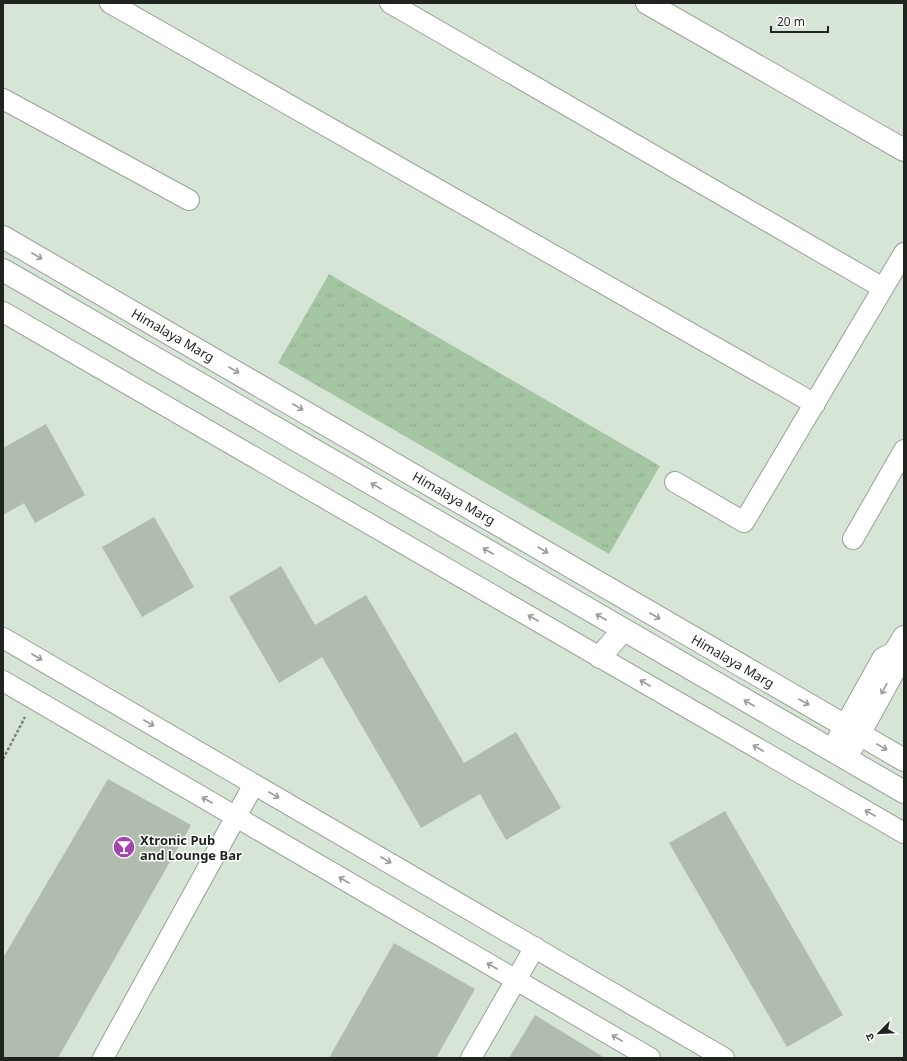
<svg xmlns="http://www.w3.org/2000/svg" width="907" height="1061" viewBox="0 0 907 1061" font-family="'Noto Sans','Noto Sans Devanagari',sans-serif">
<defs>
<pattern id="grass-tufts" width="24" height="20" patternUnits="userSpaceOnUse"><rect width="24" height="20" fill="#a5c6a2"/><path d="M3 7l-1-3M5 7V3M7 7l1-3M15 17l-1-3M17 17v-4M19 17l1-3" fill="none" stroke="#8eaa8b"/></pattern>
</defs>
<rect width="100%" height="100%" fill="#d7e5d6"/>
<path fill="url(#grass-tufts)" d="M329,274L660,466L609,554L278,363Z"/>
<path fill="#afbcae" d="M46,424L85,495L35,523L24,503L3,515V448Z
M154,517L194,587L142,617L102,547Z
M281,566L315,625L366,595L464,763L516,732L561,808L506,840L480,794L421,828L322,657L279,683L229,597Z
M108,779L191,825L58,1058H3V958Z
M725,811L843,1015L787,1047L669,843Z
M394,943L475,989L436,1058H329Z
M535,1015L605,1058H509Z"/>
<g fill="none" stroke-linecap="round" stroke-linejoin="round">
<g stroke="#96a395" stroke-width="22">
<path id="street" d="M110,3L815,404
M390,3L883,288
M3,99L189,200
M3,312L904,833
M675,482L744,522L904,253
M853,539L904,450
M3,638L724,1058
M3,681L650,1058
M103,1058L254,784
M471,1058L535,947"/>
</g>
<g stroke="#96a395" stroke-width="24">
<path id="secondary" d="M647,3L904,150
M3,237L904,760
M3,270L904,792
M600,657L623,630
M839,738L883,659L894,653L904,637
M852,747L896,667L895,659"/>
</g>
<path stroke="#7a8479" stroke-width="2.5" stroke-dasharray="3 2" stroke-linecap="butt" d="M3,759L25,717"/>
<use href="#street" stroke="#fff" stroke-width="20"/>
<use href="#secondary" stroke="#fff" stroke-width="22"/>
</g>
<defs><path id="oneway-shaft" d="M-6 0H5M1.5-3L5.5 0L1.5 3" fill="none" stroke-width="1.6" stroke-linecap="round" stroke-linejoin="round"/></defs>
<g stroke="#9a9c9a">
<use href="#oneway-shaft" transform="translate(37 256) rotate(30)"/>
<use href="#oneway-shaft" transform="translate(234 370) rotate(30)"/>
<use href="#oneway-shaft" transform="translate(298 407) rotate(30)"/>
<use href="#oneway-shaft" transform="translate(376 486) rotate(-150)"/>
<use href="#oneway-shaft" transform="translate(543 550) rotate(30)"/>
<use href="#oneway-shaft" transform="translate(488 551) rotate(-150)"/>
<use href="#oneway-shaft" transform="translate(655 616) rotate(30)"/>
<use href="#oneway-shaft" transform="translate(601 617) rotate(-150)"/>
<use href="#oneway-shaft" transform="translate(533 618) rotate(-150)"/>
<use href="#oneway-shaft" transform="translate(37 657) rotate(30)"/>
<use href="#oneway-shaft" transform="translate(645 683) rotate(-150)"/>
<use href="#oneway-shaft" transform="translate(884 689) rotate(118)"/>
<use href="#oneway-shaft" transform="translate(804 702) rotate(30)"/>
<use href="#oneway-shaft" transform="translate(749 703) rotate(-150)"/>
<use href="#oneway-shaft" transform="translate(149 723) rotate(30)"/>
<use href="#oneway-shaft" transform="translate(882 747) rotate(30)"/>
<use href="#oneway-shaft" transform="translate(758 748) rotate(-150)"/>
<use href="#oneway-shaft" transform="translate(274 795) rotate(30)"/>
<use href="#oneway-shaft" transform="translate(207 800) rotate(-150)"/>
<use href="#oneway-shaft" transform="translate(870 813) rotate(-150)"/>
<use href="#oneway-shaft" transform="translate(386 860) rotate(30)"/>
<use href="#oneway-shaft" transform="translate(344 880) rotate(-150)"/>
<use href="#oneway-shaft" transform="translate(492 966) rotate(-150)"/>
<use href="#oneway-shaft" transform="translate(617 1038) rotate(-150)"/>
</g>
<defs>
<g id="bar-disc" transform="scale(1.15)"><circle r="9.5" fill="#a345ae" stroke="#fff"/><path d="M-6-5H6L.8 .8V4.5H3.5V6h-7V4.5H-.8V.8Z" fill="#fff"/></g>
</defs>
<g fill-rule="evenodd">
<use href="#bar-disc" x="124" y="847"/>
</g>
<g text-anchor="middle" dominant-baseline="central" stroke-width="3" stroke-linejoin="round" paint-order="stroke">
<g font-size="13" fill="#1f241e" stroke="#fff">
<text transform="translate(173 335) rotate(30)">Himalaya Marg</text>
<text transform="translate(454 498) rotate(30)">Himalaya Marg</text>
<text transform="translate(733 661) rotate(30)">Himalaya Marg</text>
</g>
<g font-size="13" font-weight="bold" fill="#1f241e" stroke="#fff" text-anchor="start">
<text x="140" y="840">Xtronic Pub<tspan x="140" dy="15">and Lounge Bar</tspan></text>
</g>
</g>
<rect width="907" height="1061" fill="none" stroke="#1f241e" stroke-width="8"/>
<g transform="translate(879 1033) rotate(246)" stroke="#ffffff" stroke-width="3" paint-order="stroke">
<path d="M0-3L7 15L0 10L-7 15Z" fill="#1f241e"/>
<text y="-6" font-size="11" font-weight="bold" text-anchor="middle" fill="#1f241e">उ</text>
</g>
<path d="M771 26v6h57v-6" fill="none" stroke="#1f241e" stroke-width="2"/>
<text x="777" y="26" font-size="12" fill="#1f241e" stroke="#ffffff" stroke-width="3" paint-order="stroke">20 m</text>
</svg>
